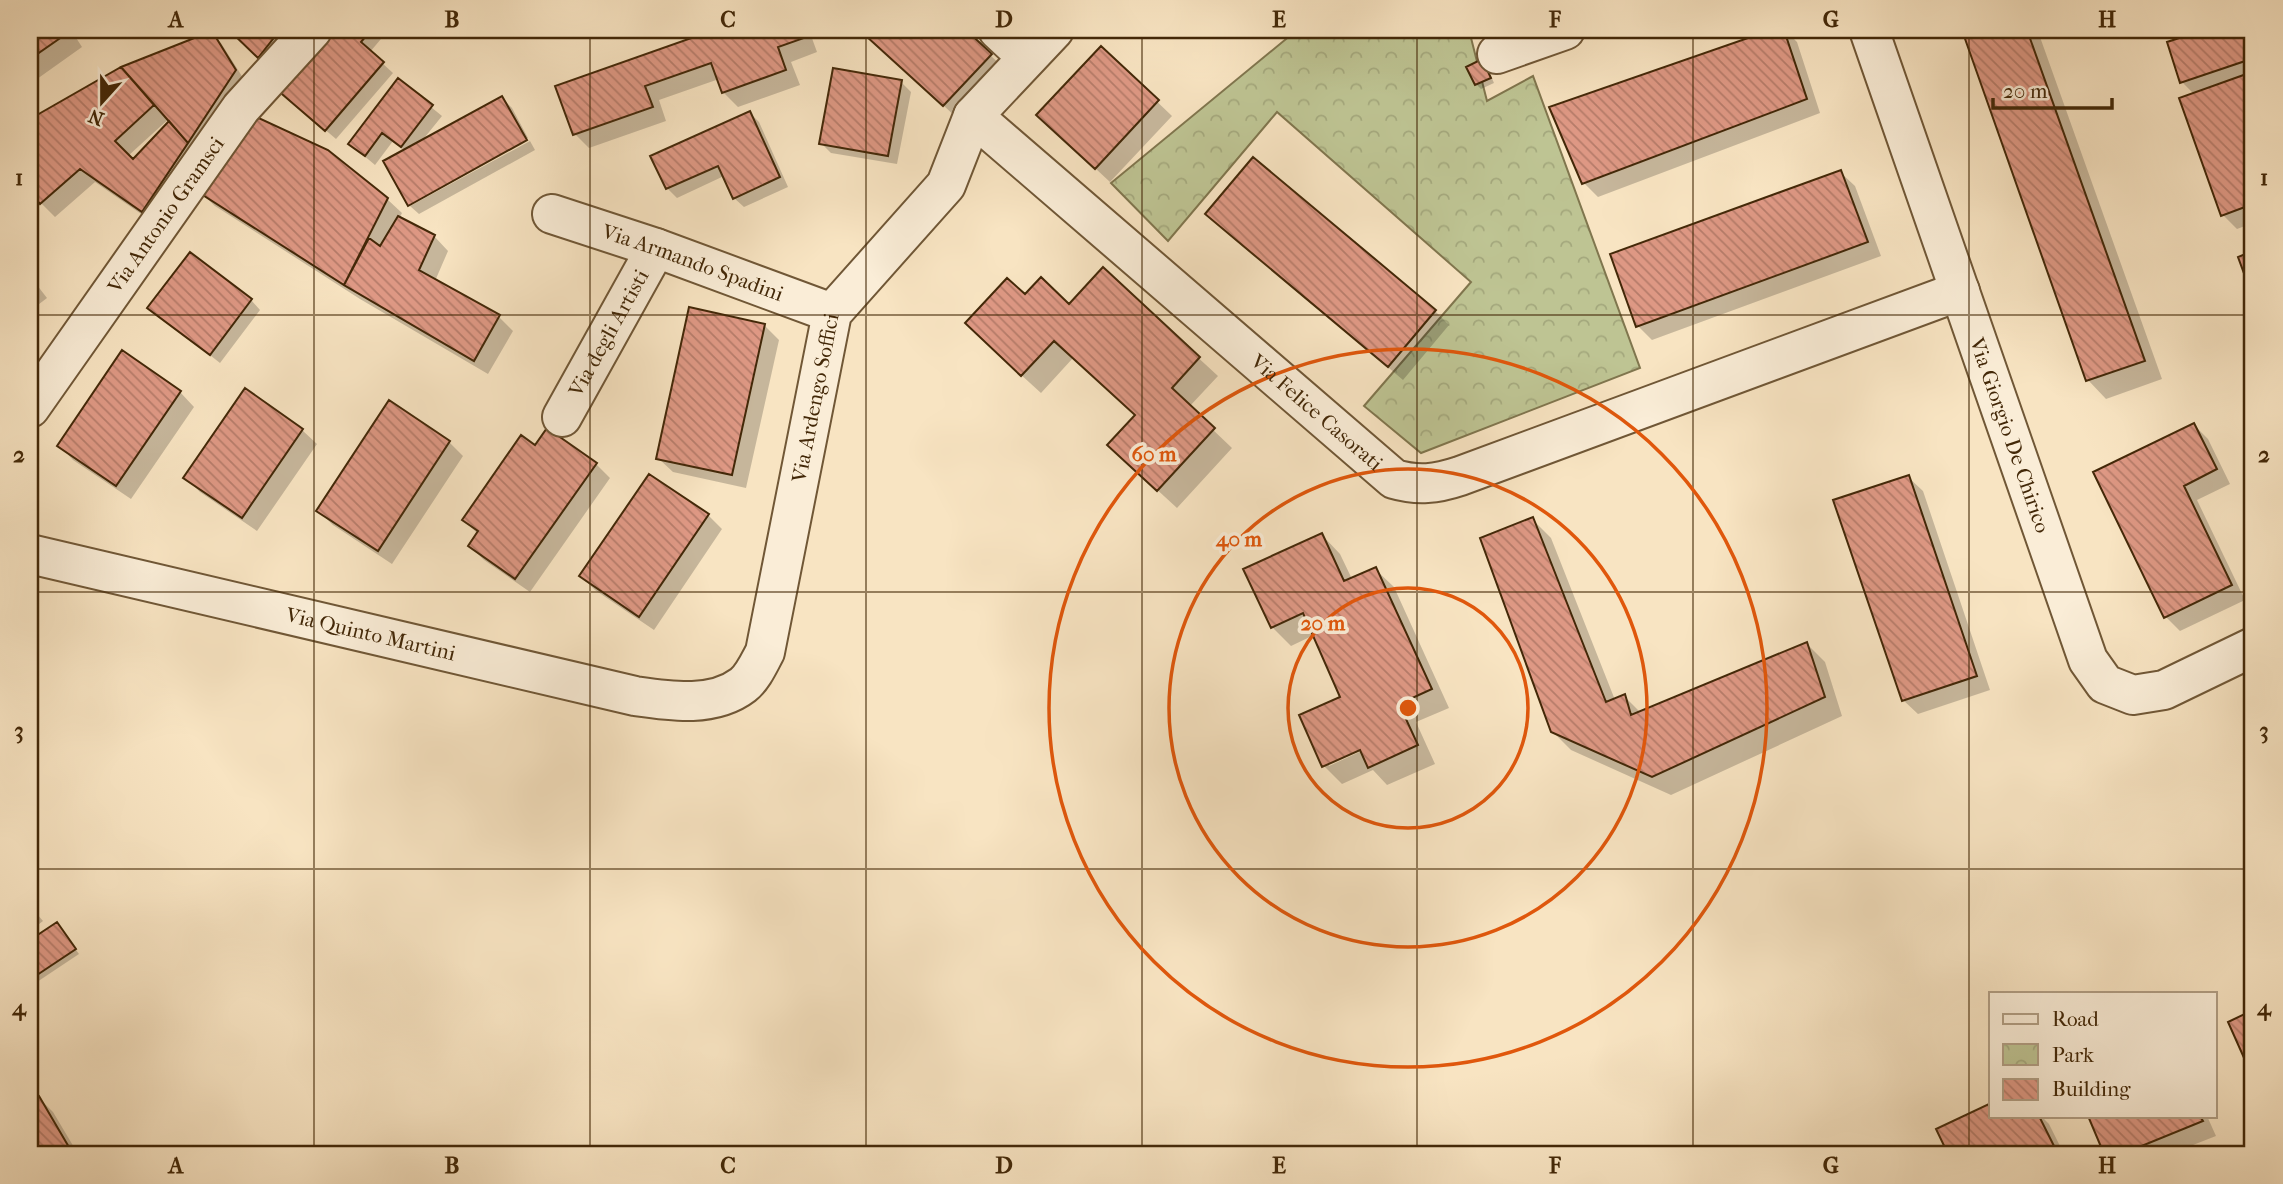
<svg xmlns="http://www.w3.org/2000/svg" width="2283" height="1184" viewBox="0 0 2283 1184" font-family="'IM FELL French Canon',serif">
<defs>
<pattern id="park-crowns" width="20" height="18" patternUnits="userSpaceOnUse" patternTransform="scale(1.75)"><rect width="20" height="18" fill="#bec493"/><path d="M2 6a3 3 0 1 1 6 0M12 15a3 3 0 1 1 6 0" fill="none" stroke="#a4a87d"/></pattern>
<pattern id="building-back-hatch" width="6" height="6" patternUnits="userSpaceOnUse" patternTransform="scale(1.75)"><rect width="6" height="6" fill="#de9884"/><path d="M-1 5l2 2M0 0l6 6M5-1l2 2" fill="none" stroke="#b67c6a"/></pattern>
</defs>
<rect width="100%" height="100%" fill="#f8e4c2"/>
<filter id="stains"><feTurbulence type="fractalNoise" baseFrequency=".00286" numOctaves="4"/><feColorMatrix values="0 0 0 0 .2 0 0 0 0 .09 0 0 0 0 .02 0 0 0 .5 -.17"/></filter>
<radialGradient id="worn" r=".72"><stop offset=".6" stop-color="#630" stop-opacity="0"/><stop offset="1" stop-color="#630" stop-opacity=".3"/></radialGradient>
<path fill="url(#park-crowns)" stroke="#80764e" stroke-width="2" d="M1297,30H1469L1487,101L1533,76L1640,368L1421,453L1364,406L1471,282L1277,112L1168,241L1111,183Z"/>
<path fill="#0003" fill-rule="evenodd" d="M30,30H71L82,47L30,84Z
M232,30H294L273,71Z
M329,30H383L386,33L370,52L393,73L336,139L288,98Z
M719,30H809L817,52L791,62L800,85L738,107L723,92L719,79L659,100L666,121L589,148L575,134L557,87Z
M874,30H963L1005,69L958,119L869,36Z
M1776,30H1785L1797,42L1820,113L1598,197L1584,183L1551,108Z
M1988,30H2033L2040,37L2162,379L2106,399L2088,380L1966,37Z
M2209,30H2247L2253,49V71L2250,72L2253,76V223L2237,229L2223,215L2194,94L2182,82L2169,43Z
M211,33L221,43L245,81L157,225L95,182L55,217L40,202L30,214V121L122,69ZM173,115L169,124L133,161L128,156Z
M1101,48L1172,116L1110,182L1053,129Z
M1486,65L1494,83L1481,89L1476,84Z
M398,80L442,116L421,142L502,98L512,108L528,138L409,203L405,151L393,141L375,165L350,144Z
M901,82L911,92L897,164L831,153L821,143Z
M750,113L759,122L788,187L744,207L734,198L724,176L677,198L667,188Z
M530,141L535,150L419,214L410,206Z
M1840,172L1855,186L1881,256L1652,340L1638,326Z
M200,192L387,199L402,213L399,219L434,236L448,251L435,281L499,317L513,331L488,374L360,299L215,206Z
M1208,214L1435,311L1449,325L1403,380Z
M1103,270L1218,376L1189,407L1232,448L1177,508L1128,463L1137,416L1073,358L1041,393L985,342L1069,306Z
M30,276L47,298L30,311Z
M251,300L260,310L220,363L150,308Z
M764,325L779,340L746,488L673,472L658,458Z
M180,392L194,407L131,499L73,460L59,445Z
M2194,425L2208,439L2230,484L2197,500L2245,600L2180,631L2166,617L2095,472Z
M302,430L317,444L257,531L200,492L186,478Z
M449,442L463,456L392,564L333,525L318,511Z
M535,447L596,464L610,478L530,592L484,560L470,546L478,534L464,520Z
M1908,477L1923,491L1990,690L1918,714L1903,700Z
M708,515L722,529L654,630L595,590L581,576Z
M1532,519L1551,538L1615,700L1625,697L1641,713L1807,644L1825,662L1842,716L1671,795L1571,750L1552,731Z
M1322,535L1340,554L1352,579L1375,569L1394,587L1449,708L1416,722L1435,764L1387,785L1373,770L1342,784L1324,766L1342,698L1314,635L1291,646L1272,627ZM1367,745L1368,748L1329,766V762Z
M30,906L43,921L30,931Z
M57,924L79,954L37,982L30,974V942Z
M39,1098L53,1112L78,1154H30V1103Z
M1991,1116H2018L2019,1118L2041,1116L2049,1124L2064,1154H1950L1938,1130Z
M2090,1116H2207L2216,1136L2170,1154H2106Z"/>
<path fill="url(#building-back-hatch)" stroke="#432808" stroke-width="2" d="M30,30H68L69,32L30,59Z
M229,30H280L258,58Z
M327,30H371L361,42L384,62L325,131L276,89Z
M714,30H801L804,38L778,47L786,70L722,93L711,63L645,86L653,107L573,135L555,86Z
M872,30H966L992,54L943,106L866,36Z
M1771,30H1784L1807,99L1582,184L1549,107Z
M1983,30H2027L2145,361L2086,381L1964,36Z
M2204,30H2242L2251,59L2180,83L2167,42Z
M212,31L236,70L188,143L121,67Z
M1101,46L1159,100L1095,169L1036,115Z
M1482,59L1491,78L1475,85L1466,67Z
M121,67L154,105L115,141L133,159L169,121L188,143L142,212L80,169L40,204L30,191V119Z
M833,68L902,80L888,156L819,144Z
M2252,72L2253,204L2221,216L2179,98Z
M398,78L433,105L401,147L382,133L365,156L348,144Z
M502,96L527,140L408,206L383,161Z
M750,111L780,177L733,199L718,166L666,189L650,156Z
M252,115L328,150L388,198L344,285L198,192Z
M1253,157L1436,310L1388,367L1205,214Z
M1841,170L1868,242L1636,327L1610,254Z
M398,216L435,235L419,270L500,315L474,361L344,285L369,238L380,246Z
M2253,251V298L2238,257Z
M190,252L252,299L210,355L147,308Z
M1103,267L1200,357L1172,388L1215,428L1157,491L1107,445L1135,415L1054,341L1021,376L965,323L1007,278L1025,294L1041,277L1069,304Z
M689,307L765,324L732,475L656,459Z
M122,350L181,391L116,486L57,446Z
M245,388L303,429L242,518L183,478Z
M389,400L450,441L378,551L316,511Z
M2194,423L2217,469L2184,486L2232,585L2164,618L2093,472Z
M547,428L597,463L515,579L468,546L478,531L462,520L521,435L535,445Z
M649,474L709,514L639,617L579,576Z
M1909,475L1977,676L1902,701L1833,500Z
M1533,517L1606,702L1625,694L1631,715L1807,642L1825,697L1652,777L1551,732L1480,538Z
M1322,533L1344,581L1376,567L1432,689L1399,704L1418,745L1368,768L1360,750L1322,767L1299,715L1340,697L1303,613L1271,628L1243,569Z
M57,922L76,949L31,979L30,940Z
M2253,1010V1078L2228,1022Z
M39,1096L73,1154H30V1101Z
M1991,1103V1116H2012L2013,1118L2019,1116H2039L2058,1154H1948L1936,1129Z
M2088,1116H2200L2203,1121L2122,1154H2104Z"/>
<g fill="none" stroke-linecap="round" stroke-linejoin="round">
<g stroke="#705736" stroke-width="42">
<g id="minor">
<path d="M998,30L1027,57"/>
<path id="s1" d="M1054,30L973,116L1394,479C1418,486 1436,484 1460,476L1960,291"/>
<path id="s2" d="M1869,30L2088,660L2105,684L2133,695L2164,690L2253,647"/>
<path d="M1497,54L1565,30"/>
<path id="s3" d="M552,214L656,248L832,313"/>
<path id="s4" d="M30,408L241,108L312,30"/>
<path id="s5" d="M562,417L656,248"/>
<path id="s6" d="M30,554L635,696C670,701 713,708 743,685C753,677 759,663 765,652L832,313L946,185L973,116"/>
</g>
</g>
<use href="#minor" stroke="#faedd7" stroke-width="38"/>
</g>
<path fill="none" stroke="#432808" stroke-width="2" stroke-opacity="0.55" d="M314,30V1154M590,30V1154M866,30V1154M1142,30V1154M1417,30V1154M1693,30V1154M1969,30V1154M30,315H2253M30,592H2253M30,869H2253"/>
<g fill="none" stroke="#e0570c" stroke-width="3.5">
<circle cx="1408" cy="708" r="120"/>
<circle cx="1408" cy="708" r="239"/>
<circle cx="1408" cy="708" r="359"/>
</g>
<g text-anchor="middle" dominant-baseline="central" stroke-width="7" stroke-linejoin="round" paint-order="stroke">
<g font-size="21" fill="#432808" stroke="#faedd7">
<text stroke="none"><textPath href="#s4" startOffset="236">Via Antonio Gramsci</textPath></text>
<text stroke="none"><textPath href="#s3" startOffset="149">Via Armando Spadini</textPath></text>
<text stroke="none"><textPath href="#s5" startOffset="96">Via degli Artisti</textPath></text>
<text stroke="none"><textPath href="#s6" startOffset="1032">Via Ardengo Soffici</textPath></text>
<text stroke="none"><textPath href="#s1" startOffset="572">Via Felice Casorati</textPath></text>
<text stroke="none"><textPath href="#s2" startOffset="429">Via Giorgio De Chirico</textPath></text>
<text stroke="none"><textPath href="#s6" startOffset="350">Via Quinto Martini</textPath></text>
</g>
</g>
<circle cx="1408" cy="708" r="10" fill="#e0570c" stroke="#faedd7" stroke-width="3.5"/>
<g font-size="21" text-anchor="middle" font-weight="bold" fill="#e0570c" stroke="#faedd7" stroke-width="7" stroke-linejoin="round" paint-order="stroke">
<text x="1154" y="461">60 m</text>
<text x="1239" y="546">40 m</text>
<text x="1323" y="630">20 m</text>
</g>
<rect width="2283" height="1184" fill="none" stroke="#f8e4c2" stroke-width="77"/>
<rect x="1989" y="992" width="228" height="126" fill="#faedd7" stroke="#b19e84" stroke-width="2"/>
<rect x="2003" y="1014" width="35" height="10" fill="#faedd7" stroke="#b19e84" stroke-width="2"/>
<text x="2052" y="1026" font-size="21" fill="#432808">Road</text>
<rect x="2003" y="1044" width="35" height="21" fill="url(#park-crowns)" stroke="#b19e84" stroke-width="2"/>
<text x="2052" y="1062" font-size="21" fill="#432808">Park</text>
<rect x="2003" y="1079" width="35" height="21" fill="url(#building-back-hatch)" stroke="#b19e84" stroke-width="2"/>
<text x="2052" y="1096" font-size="21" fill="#432808">Building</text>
<g transform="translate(102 102) rotate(201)" stroke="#faedd7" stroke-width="5" paint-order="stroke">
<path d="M0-5L12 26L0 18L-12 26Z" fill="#432808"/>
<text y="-10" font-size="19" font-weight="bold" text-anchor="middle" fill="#432808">N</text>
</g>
<path d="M1993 98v10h119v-10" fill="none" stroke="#432808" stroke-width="3.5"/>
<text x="2003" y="98" font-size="21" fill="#432808" stroke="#faedd7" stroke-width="5" paint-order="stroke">20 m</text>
<rect x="38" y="38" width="2206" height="1108" fill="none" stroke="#432808" stroke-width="2.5"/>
<g font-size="23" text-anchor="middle" font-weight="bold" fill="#432808">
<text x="176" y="27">A</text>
<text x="452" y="27">B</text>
<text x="728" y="27">C</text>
<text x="1004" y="27">D</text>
<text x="1279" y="27">E</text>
<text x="1555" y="27">F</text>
<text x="1831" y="27">G</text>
<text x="2107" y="27">H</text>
<text x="19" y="185">1</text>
<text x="2264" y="185">1</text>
<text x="19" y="462">2</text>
<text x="2264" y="462">2</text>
<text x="19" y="738">3</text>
<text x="2264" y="738">3</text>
<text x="19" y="1015">4</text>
<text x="2264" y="1015">4</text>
<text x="176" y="1173">A</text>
<text x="452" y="1173">B</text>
<text x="728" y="1173">C</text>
<text x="1004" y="1173">D</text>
<text x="1279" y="1173">E</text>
<text x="1555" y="1173">F</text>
<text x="1831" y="1173">G</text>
<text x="2107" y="1173">H</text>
</g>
<rect width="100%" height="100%" filter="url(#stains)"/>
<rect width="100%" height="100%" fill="url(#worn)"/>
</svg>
